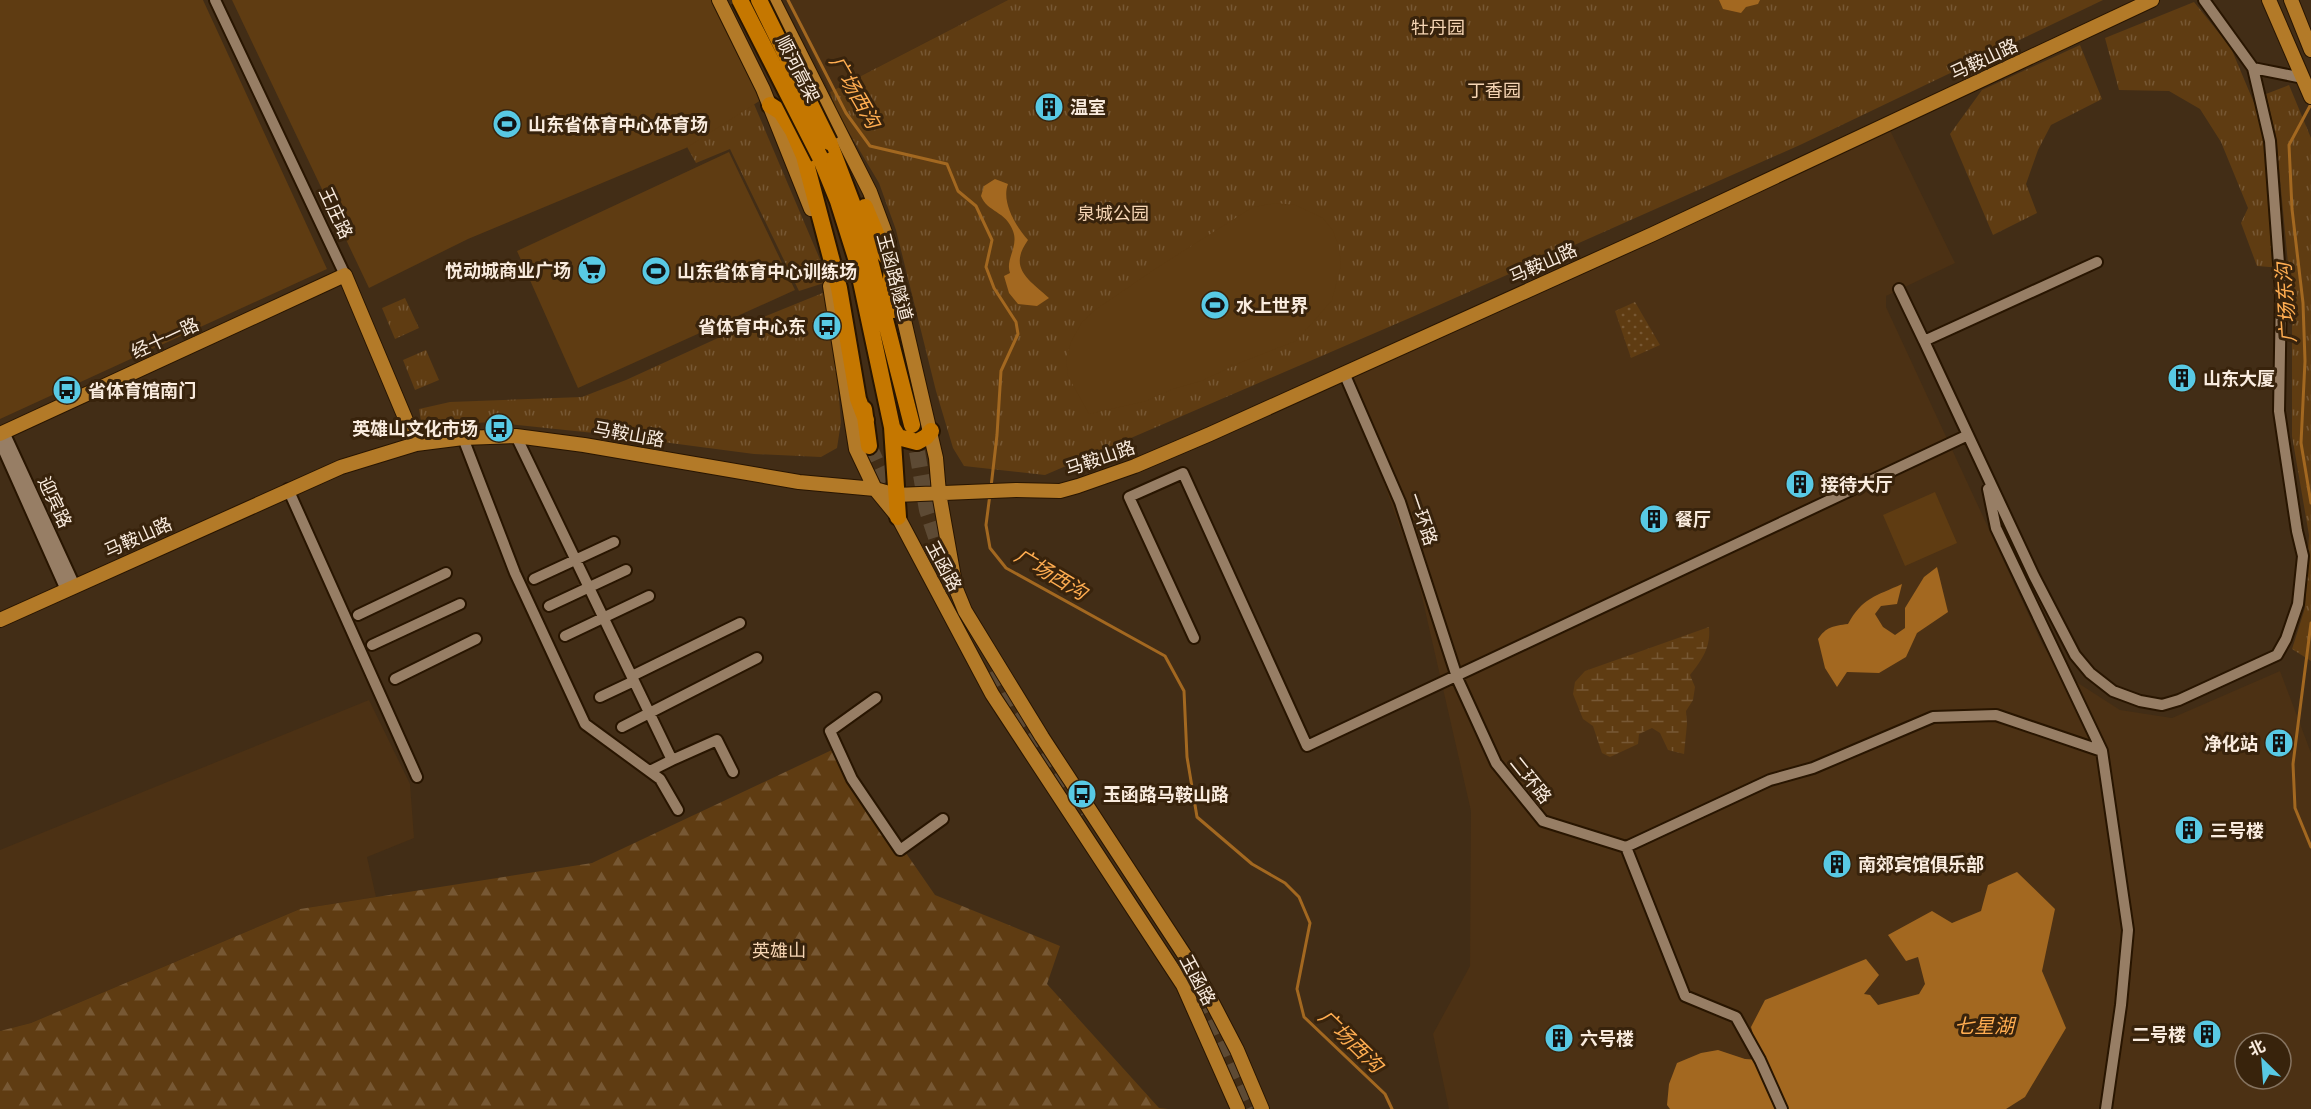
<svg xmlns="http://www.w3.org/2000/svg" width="2311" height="1109" viewBox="0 0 2311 1109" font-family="'Space Grotesk','Noto Sans SC',sans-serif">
<defs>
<pattern id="grass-tufts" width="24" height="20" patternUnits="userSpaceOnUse" patternTransform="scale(1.5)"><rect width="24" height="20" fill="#5f3c12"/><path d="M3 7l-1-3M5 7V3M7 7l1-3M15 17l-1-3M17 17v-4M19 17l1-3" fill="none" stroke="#775834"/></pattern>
<pattern id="forest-firs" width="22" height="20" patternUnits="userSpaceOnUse" patternTransform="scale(1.5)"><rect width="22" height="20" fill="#5f3c12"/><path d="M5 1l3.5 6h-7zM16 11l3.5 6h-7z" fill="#775834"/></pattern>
<pattern id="wetland-marsh" width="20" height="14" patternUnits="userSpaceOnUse" patternTransform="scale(1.5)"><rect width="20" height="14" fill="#5f3c12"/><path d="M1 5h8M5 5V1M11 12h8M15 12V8" fill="none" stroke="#775834"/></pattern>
<pattern id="garden-dots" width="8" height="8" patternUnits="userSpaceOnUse" patternTransform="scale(1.5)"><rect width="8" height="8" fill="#5f3c12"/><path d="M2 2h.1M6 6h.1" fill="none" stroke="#775834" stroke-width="1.8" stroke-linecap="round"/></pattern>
</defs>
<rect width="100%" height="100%" fill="#422d16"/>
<path fill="#4c3114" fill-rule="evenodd" d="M788,0H1008L830,92Z
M1887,124L1955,263L1886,296V307L2043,646L2064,674L2120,710L2172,718L2280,671L2311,753V1109H1449L1433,1034L1470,966L1471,811L1417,575L1347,380ZM2245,1043H2281V1079H2245Z
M369,700L410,784L414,838L367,857L376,897L300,909L31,1023L0,1031V850Z"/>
<path fill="url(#grass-tufts)" d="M1008,0H2103L1800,145L1412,317L1045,475L964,466L953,448L936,391L896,230L879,183L838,114L830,92Z
M2194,2L2231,48L2262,122L2282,268L2257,266L2241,223L2248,208L2221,142L2200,109L2169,91L2119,90L2105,38Z
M2080,45L2102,99L2051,125L2038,150L2026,184L2037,213L1993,235L1950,134L1982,90Z
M2289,85L2311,138V661L2292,649L2305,608L2309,535L2292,436V306L2276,136L2266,94Z
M751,97L827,276V282L799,291L730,149L696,163L682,138Z
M830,290L841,422L837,448L821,457L754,454L594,433L490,422L422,427L419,409L450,402L582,397L626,380L766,316Z
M405,298L419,328L395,339L382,308Z
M426,350L439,380L415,390L403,360Z"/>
<path fill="url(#forest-firs)" d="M834,749L935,895L1060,946L1047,984L1159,1108L1168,1109H0V1031L31,1023L300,909L592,863Z"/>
<path fill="url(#wetland-marsh)" d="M1709,627C1711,647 1702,660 1690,675L1695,687L1693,700L1686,711L1687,724L1684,754L1668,750L1660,733L1652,728L1639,734L1638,744L1610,757L1602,753L1593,726L1583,719L1573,694L1575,682L1585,671Z"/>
<path fill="url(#garden-dots)" d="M1635,302L1660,345L1631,358L1615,311Z"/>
<path fill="#5f3c12" d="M0,0H203L327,269L0,419Z
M232,0H712L761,100L686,148L468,239L369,288Z
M729,152L795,290L578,388L517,251Z
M1276,203L1295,205L1323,218L1333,231L1339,247L1341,265L1332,300L1313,322L1296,341L1242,362L1201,381L1173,389L1146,401L1089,414L1068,376L1066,358L1071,342L1082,322L1095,310L1155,269L1253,207Z
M1935,492L1957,543L1905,566L1883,515Z"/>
<path fill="#a36820" d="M1719,0H1760L1758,4L1746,7L1741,13L1723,9Z
M995,179L1008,184C1001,202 1016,227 1028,240C1008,268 1028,279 1049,298L1037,306L1018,304L1009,293L1004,276L1010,273C1005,259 1019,247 1013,231C1006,211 987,212 981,196L984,186Z
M1937,567L1948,612L1917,633L1906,657L1879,673L1847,672L1837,687L1825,668L1818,639C1826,627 1833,626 1848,624C1862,598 1876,596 1902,584L1897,604L1881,606L1875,614L1883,627L1895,635L1905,628V608L1924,577Z
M2017,872L2055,909L2042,971L2066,1028L2025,1097L2006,1109H1670L1667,1105L1669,1084L1677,1063L1701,1053L1718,1050L1745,1059L1760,1060L1751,1027L1765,1000L1866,959L1879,975L1864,994L1870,995L1878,1005L1919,994L1925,984L1918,957L1906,961L1888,935L1932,911L1952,923L1981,911L1988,885Z"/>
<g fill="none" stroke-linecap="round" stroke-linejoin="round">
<path stroke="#a36820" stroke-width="3" d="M788,0L846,113L870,146L947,164L958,191L976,206L992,240L986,267L994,288L1016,322L1018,334L1001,371L997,435L991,487
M2311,104L2289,145L2292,209L2303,303L2305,361L2301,443L2311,503
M990,494L986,525L990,548L1006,568L1165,656L1184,691L1187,757L1197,817L1252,864L1285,883L1299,897L1310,923L1297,989L1304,1017L1385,1094L1392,1109
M2311,623L2293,764L2295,808L2311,847"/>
<path stroke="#5d4a34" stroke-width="16" stroke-dasharray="16 8" stroke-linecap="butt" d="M913,428L927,510L951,583
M869,446L896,506
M995,670L1015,710L1084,814
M1191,976L1251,1109"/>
<g stroke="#281500" stroke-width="14">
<path id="minor" d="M215,0L345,275
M2253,68L2303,78
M1899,289L1924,341L2097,262
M1924,341L2034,576L2075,655L2090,673L2113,691L2140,701L2162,705L2179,700L2277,655L2286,639L2298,604L2303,556L2297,531L2279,411L2281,291L2270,141L2253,68L2204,0
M1344,373L1400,502L1458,680L1496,763L1543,821L1626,847
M4,432L75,586
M516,436L672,760L650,771
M463,438L515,573L585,724L660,779L678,810
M0,442L66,590
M288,489L417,777
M1988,489L1996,528L2102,751L2128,930L2121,1005L2106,1109
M534,579L614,542
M549,606L626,570
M358,615L446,573
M565,636L649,596
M1194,638L1129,497L1183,473L1307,746L1968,435
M372,645L460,604
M632,676L740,623
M395,679L476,639
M600,697L634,681
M876,698L830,731L852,779L900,850L943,819
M622,727L757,658
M672,760L717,740L733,772
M1782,1109L1760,1060L1736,1017L1685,996L1626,847L1770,780L1813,768L1933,717L1996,715L2102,751"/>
</g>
<g stroke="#281500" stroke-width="16">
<path id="major" d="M719,0L763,89L811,209
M773,0L870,192L889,243V251
M2269,0L2311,97
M2291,0L2311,50
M895,281L936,458L939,493L956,589L965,611L1042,737L1199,977L1237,1050L1262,1109
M830,286L856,449L875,489L898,517L992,694L1183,985L1238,1109
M0,434L345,275L416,444
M0,620L341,467L416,444L463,438L516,436L584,445L799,482L875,489L896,495L1016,490L1060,491L1078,486L1135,466L1210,434L1653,234L2152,0"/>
</g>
<g stroke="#281500" stroke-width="20">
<path id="highway" d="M770,105L781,112L793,131L804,156L839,288L858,399L866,420
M829,142L862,229L912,425
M820,157L838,201L856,258L892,427L898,517
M865,207L885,255L890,261
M892,268L890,289L893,310
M864,409L869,446
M892,427L898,437L917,442L926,437L931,431"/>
</g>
<use href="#minor" stroke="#977e65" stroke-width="10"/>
<use href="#major" stroke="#b37a28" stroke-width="14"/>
<use href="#highway" stroke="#c57700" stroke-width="16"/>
<g stroke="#281500" stroke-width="20" stroke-linecap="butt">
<path id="highway-bridge" d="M740,0L820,157
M759,0L829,142"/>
</g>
<use href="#highway-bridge" stroke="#c57700" stroke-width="16"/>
</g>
<defs>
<g id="building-disc" transform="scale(1.5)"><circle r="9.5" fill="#58c9e4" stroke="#38230c"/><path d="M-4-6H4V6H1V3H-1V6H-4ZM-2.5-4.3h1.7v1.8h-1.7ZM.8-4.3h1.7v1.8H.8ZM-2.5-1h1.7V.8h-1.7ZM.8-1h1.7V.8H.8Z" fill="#111"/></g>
<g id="stadium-disc" transform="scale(1.5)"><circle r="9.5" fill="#58c9e4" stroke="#38230c"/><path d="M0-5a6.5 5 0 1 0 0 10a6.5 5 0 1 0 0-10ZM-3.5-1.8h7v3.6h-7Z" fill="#111"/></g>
<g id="supermarket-disc" transform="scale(1.5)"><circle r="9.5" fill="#58c9e4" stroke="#38230c"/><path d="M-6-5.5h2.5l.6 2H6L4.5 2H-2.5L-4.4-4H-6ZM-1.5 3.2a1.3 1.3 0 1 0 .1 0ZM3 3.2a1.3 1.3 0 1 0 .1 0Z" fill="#111"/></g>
<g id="bus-disc" transform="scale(1.5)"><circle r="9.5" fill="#58c9e4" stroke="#38230c"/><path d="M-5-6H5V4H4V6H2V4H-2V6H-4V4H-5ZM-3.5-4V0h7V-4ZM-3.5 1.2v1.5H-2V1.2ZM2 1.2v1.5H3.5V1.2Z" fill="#111"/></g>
</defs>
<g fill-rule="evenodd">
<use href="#building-disc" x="1049" y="107"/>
<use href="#stadium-disc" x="507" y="124"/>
<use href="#supermarket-disc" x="592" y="270"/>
<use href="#stadium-disc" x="656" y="271"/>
<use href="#stadium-disc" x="1215" y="305"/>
<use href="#bus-disc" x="827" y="326"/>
<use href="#building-disc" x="2182" y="378"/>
<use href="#bus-disc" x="67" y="390"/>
<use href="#bus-disc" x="499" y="428"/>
<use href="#building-disc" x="1800" y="484"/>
<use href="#building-disc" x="1654" y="519"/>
<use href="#building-disc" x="2279" y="743"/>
<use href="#bus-disc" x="1082" y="794"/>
<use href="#building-disc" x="2189" y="830"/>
<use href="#building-disc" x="1837" y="864"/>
<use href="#building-disc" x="2207" y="1034"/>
<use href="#building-disc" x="1559" y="1038"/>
</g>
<g text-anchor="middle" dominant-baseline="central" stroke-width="6" stroke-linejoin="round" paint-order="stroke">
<g font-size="18" fill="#f6d5b4" stroke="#38230c">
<text x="1438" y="27">牡丹园</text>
<text x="1494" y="90">丁香园</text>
<text x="1113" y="213">泉城公园</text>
<text x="779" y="950">英雄山</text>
</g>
<g font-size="18" fill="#f9ebde" stroke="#38230c">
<text transform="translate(1984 59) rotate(-25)">马鞍山路</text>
<text transform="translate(798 69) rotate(63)">顺河高架</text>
<text transform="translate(336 213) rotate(65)">王庄路</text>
<text transform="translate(1543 263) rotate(-24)">马鞍山路</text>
<text transform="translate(895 277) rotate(75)">玉函路隧道</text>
<text transform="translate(165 338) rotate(-25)">经十一路</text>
<text transform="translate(629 434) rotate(10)">马鞍山路</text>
<text transform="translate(1100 458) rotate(-19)">马鞍山路</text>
<text transform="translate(55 502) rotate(65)">迎宾路</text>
<text transform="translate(1423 519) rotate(71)">一环路</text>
<text transform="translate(138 537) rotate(-24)">马鞍山路</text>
<text transform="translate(944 566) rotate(62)">玉函路</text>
<text transform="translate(1531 780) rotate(51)">二环路</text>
<text transform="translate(1198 980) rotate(62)">玉函路</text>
</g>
<g font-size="18" font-weight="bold" fill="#f9ebde" stroke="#38230c" text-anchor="start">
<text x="1070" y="107">温室</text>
<text x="528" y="124">山东省体育中心体育场</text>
<text x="571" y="270" text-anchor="end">悦动城商业广场</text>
<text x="677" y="271">山东省体育中心训练场</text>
<text x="1236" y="305">水上世界</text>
<text x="806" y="326" text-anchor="end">省体育中心东</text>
<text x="2203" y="378">山东大厦</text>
<text x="88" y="390">省体育馆南门</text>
<text x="478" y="428" text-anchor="end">英雄山文化市场</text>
<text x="1821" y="484">接待大厅</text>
<text x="1675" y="519">餐厅</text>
<text x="2258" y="743" text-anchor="end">净化站</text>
<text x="1103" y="794">玉函路马鞍山路</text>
<text x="2210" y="830">三号楼</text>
<text x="1858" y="864">南郊宾馆俱乐部</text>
<text x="2186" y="1034" text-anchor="end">二号楼</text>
<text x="1580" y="1038">六号楼</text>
</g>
<g font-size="20" font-style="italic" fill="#ffad51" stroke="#38230c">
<text transform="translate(855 92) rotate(60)">广场西沟</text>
<text transform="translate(2286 303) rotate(-94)">广场东沟</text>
<text transform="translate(1051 574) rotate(31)">广场西沟</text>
<text x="1984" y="1026">七星湖</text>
<text transform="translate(1351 1041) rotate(44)">广场西沟</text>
</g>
</g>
<g transform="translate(2263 1061) rotate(335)"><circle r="28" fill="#38230c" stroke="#857360" stroke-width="1.5"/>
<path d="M0-4.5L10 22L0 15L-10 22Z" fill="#58c9e4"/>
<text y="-9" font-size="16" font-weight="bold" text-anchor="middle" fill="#f9ebde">北</text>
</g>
</svg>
